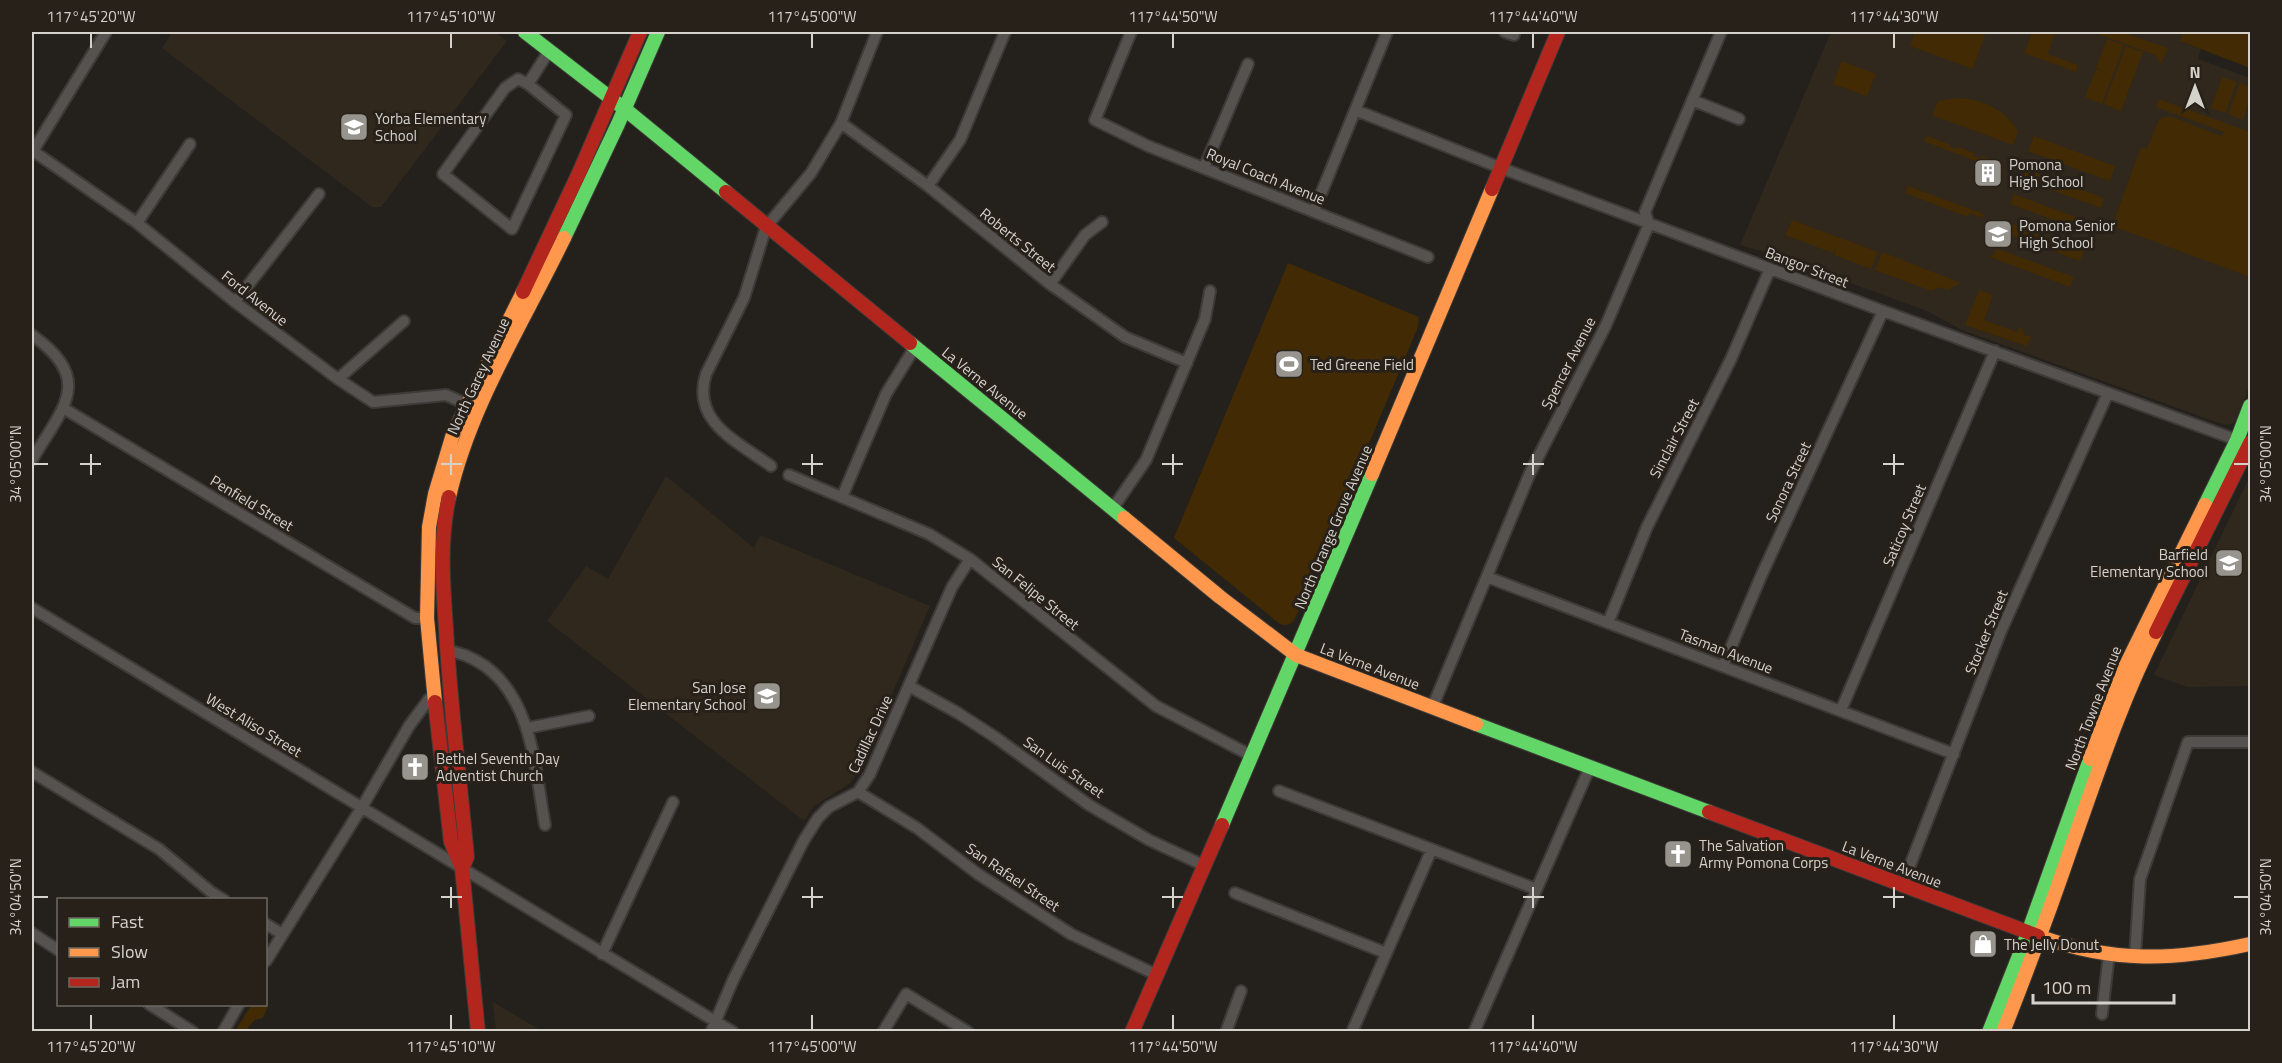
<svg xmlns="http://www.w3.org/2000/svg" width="2282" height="1063" viewBox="0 0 2282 1063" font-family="'Titillium Web',sans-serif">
<rect width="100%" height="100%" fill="#24201c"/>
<path fill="#30281c" d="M172,32H495L507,41L381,207H372L162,48Z
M1831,32H2183L2180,41L2201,49L2198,59L2250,78V384L2235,422L2229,425L2219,423L1962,330L1927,311L1774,255L1740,245Z
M666,476L754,548L760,535L930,606L859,771L849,784L814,806L804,821L547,621L586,566L608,579Z
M2250,476V686L2187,687L2154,675Z
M493,1002L542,1031H496Z"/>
<path fill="#412a04" d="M1915,32H1986L1973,69L1910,46Z
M2032,32L2055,33L2048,54L2078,65L2076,72L2024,53Z
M2092,32H2122L2168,48L2161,64L2155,55Z
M2183,32H2250V68L2180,41Z
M2107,39L2124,45L2102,104L2085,97L2096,69L2108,73L2096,68Z
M2126,46L2143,52L2121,111L2104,104Z
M1842,61L1876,74L1867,96L1833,84Z
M2222,77L2237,82L2225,113L2211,108Z
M2240,83L2250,87V99L2243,120L2228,114Z
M1955,98C1981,98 2005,109 2018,131L2013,145L1932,115L1938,101Z
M2159,99L2250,132V277L2112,226L2141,147L2147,149L2159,119L2170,116L2221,136L2224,132L2156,107Z
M1928,136L1949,144V146L1955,149L1959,147L1974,153V156L1979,158L1983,156L2002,163L2004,172L1923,141Z
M2034,136L2115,166L2110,181L2028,151Z
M2028,170L2104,198L2101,208L2019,178Z
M1908,186L1984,214L1982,218L1970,213L1968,217L1905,193Z
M2014,194L2095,224L2092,234L2010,204Z
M1792,220L1878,252L1871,269L1834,255L1836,246L1833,253L1785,235Z
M2003,221L2084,251L2080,261L1999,231Z
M1998,249L2074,277L2070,287L1990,257Z
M1882,252L1961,283L1947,290L1939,287L1931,291L1875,270Z
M1288,263L1419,317L1418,327L1295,619C1291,625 1287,626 1280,624L1174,538Z
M1979,290L1993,295L1984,320L2017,332L2019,328L2022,327L2023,334L2031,337L2027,346L1965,325Z
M252,1004L268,1006L263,1018L255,1020L248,1027L250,1031H235Z"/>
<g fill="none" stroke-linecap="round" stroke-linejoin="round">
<g stroke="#3d3a37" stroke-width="14">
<path id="street" d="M106,32L33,151L137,223L235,302L338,379L373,402L446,395L473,407
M1131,32L1095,120L1148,146L1428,257
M1505,32L1514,35
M528,84L566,115L512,229L443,174L505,88L518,79L528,84L549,51
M1692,100L1739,119
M1355,110L1501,168L1883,311L2240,441
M841,123L928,186L1050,284L1125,337L1187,363
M1204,168L1248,64
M928,186L960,140L1005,32
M1314,211L1387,32
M137,223L190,144
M1050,284L1085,235L1102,222
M235,302L319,194
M32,335C95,380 63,407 32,460
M338,379L404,321
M63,408L415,618H427
M771,466C738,442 691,422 706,374L744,298L766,227L811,173L841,123L877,32
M789,475L929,534L970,559L1156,706L1252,756
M842,497L886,394L915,347
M1113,508L1146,460L1205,319L1210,291
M1487,577L1954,754
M32,608L733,1032
M1608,623L1647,527L1731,359L1770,269
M447,651C461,652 473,658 485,666C533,701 535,770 545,825
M1723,666L1762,574L1883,311
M909,686L958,713L995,737L1089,805L1149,840L1205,866
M1432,708L1530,473L1606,325L1649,224L1645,212L1721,32
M1841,710L1995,351
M527,728L589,716
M32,772L159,849L211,892L224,900
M1279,791L1536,889
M858,792L917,828L978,874L1071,934L1157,975
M1902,886L2001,631L2108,393
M1235,893L1386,953
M266,924L282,934
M32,933L58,950
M602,954L673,802
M2135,957L2140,879L2188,742H2250
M266,961L362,807L409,726L429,699L435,698
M149,1004L193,1032
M2102,1014L2109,954
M223,1032L239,1004
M711,1032L733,980L804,840L818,818L829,807L858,792L870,774L952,587L970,559
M883,1032L906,994L968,1032
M1226,1032L1241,991
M1352,1032L1431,851
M1474,1032L1590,767"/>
</g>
<g stroke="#3d3a37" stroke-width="16">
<path id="fast" d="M525,32L626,110L726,192
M564,238L618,124L658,32
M910,343L1124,518
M2205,505L2237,440L2250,406
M1476,724L1709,812
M1222,825L1372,474
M1989,1032L2028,933L2090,759"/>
</g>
<g stroke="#3d3a37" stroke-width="16">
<path id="slow" d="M1372,474L1492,189
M449,497C470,405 523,323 564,238
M1124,518L1220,597L1296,655L1476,724
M435,702L427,618L429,527L435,494L453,434L523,292
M2090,759L2125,667L2205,505
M2038,936C2113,963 2173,961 2250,944
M2003,1032C2027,971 2050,910 2071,848C2097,775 2121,701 2156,632"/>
</g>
<g stroke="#3d3a37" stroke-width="16">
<path id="jam" d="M1492,189L1558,32
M726,192L910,343
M523,292L579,173L640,32
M449,497C439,542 443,584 446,629C450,705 460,781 467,857L462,868
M2156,632L2250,443
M435,702L451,842L462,868L478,1032
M1709,812L2038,936
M1132,1032L1222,825"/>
</g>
<use href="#street" stroke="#55524f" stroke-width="10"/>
<use href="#fast" stroke="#63d668" stroke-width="14"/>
<use href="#slow" stroke="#ff974d" stroke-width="14"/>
<use href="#jam" stroke="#b3261e" stroke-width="14"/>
</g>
<path fill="none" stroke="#d5d2cc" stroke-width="2" d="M91,33V48M451,33V48M812,33V48M1173,33V48M1533,33V48M1894,33V48M91,454V475M451,454V475M812,454V475M1173,454V475M1533,454V475M1894,454V475M33,464H48M80,464H101M441,464H462M802,464H823M1162,464H1183M1523,464H1544M1883,464H1904M2234,464H2249M451,887V908M812,887V908M1173,887V908M1533,887V908M1894,887V908M33,897H48M441,897H462M802,897H823M1162,897H1183M1523,897H1544M1883,897H1904M2234,897H2249M91,1015V1030M451,1015V1030M812,1015V1030M1173,1015V1030M1533,1015V1030M1894,1015V1030"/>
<defs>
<g id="school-square" transform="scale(1.5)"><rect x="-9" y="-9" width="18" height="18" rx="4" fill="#97948e" stroke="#272119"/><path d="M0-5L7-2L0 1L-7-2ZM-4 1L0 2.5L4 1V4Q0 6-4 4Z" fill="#fff"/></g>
<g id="building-square" transform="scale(1.5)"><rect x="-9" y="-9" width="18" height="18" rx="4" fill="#97948e" stroke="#272119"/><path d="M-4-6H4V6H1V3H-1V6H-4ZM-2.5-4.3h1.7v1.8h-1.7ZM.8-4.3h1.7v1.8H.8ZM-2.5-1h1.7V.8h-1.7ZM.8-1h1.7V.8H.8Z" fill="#fff"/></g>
<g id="stadium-square" transform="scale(1.5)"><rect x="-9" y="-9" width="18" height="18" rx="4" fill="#97948e" stroke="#272119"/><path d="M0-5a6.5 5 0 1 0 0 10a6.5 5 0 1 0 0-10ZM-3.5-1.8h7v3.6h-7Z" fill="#fff"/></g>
<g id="church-square" transform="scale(1.5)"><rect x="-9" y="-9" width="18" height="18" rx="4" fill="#97948e" stroke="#272119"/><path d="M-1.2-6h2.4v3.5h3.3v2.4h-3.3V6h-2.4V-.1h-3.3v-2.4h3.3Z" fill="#fff"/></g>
<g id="shop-square" transform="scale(1.5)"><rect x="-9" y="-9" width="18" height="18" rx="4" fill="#97948e" stroke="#272119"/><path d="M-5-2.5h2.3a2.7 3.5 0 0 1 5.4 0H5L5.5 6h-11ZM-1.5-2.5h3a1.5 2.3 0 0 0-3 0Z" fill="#fff"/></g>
</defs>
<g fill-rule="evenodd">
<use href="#school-square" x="354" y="127"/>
<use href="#building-square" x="1988" y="173"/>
<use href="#school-square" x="1998" y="234"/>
<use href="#stadium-square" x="1289" y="364"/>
<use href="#school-square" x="2229" y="563"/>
<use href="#school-square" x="767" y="696"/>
<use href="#church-square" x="415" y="767"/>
<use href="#church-square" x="1678" y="854"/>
<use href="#shop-square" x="1983" y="944"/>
</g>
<g text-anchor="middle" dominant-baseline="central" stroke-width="6" stroke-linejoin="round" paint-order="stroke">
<g font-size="15" fill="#d5d2cc" stroke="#272119" text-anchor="start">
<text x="375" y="118">Yorba Elementary<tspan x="375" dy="17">School</tspan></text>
<text x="2009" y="164">Pomona<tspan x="2009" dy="17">High School</tspan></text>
<text x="2019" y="225">Pomona Senior<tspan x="2019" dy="17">High School</tspan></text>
<text x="1310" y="364">Ted Greene Field</text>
<text x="2208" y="554" text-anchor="end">Barfield<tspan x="2208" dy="17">Elementary School</tspan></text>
<text x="746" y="687" text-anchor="end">San Jose<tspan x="746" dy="17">Elementary School</tspan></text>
<text x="436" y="758">Bethel Seventh Day<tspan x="436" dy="17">Adventist Church</tspan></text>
<text x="1699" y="845">The Salvation<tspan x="1699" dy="17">Army Pomona Corps</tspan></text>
<text x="2004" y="944">The Jelly Donut</text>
</g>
<g font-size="15" fill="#d5d2cc" stroke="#272119">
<text transform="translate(1266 176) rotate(22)">Royal Coach Avenue</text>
<text transform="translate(1018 240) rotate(39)">Roberts Street</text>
<text transform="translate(1807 267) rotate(21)">Bangor Street</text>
<text transform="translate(255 298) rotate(38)">Ford Avenue</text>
<text transform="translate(1568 363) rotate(-63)">Spencer Avenue</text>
<text transform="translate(478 376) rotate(-65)">North Garey Avenue</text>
<text transform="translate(985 383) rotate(39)">La Verne Avenue</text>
<text transform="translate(1674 438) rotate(-62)">Sinclair Street</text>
<text transform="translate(1788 482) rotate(-65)">Sonora Street</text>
<text transform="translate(252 503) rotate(31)">Penfield Street</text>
<text transform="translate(1904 525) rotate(-67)">Saticoy Street</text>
<text transform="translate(1333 527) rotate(-67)">North Orange Grove Avenue</text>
<text transform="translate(1036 593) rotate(39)">San Felipe Street</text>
<text transform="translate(1986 632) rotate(-68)">Stocker Street</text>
<text transform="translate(1726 651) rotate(21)">Tasman Avenue</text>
<text transform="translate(1370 666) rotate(21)">La Verne Avenue</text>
<text transform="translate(2093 708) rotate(-69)">North Towne Avenue</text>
<text transform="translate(254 725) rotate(31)">West Aliso Street</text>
<text transform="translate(870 734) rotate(-65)">Cadillac Drive</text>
<text transform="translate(1064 767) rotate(35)">San Luis Street</text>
<text transform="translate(1892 864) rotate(21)">La Verne Avenue</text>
<text transform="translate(1013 877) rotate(34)">San Rafael Street</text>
</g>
</g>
<rect width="2282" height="1063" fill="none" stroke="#272119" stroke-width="66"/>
<rect x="57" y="898" width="210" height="108" fill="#272119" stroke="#6d6861" stroke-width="1.5"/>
<rect x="69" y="918" width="30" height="9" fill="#63d668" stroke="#6d6861" stroke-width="1.5"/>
<text x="111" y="928" font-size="18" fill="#d5d2cc">Fast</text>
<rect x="69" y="948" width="30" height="9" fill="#ff974d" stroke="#6d6861" stroke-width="1.5"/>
<text x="111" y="958" font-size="18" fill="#d5d2cc">Slow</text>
<rect x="69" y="978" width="30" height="9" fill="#b3261e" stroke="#6d6861" stroke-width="1.5"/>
<text x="111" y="988" font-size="18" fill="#d5d2cc">Jam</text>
<g transform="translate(2195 87)" stroke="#272119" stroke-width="4.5" paint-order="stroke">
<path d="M0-4.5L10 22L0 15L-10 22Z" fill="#d5d2cc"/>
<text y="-9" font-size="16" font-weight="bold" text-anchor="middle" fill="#d5d2cc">N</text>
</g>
<path d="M2033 994v9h141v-9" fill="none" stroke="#d5d2cc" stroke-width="3"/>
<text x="2042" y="994" font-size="18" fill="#d5d2cc" stroke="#272119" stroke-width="4.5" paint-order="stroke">100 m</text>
<rect x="33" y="33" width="2216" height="997" fill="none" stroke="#d5d2cc" stroke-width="2"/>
<g font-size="15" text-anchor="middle" fill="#d5d2cc">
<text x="91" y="22">117°45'20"W</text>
<text x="451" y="22">117°45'10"W</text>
<text x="812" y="22">117°45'00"W</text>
<text x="1173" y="22">117°44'50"W</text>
<text x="1533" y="22">117°44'40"W</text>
<text x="1894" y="22">117°44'30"W</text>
<text transform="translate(16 464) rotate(-90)" y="5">34°05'00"N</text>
<text transform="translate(2266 464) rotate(-90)" y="5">34°05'00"N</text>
<text transform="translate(16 897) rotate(-90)" y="5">34°04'50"N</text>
<text transform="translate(2266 897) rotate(-90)" y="5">34°04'50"N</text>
<text x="91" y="1052">117°45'20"W</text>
<text x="451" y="1052">117°45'10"W</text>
<text x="812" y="1052">117°45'00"W</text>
<text x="1173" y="1052">117°44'50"W</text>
<text x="1533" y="1052">117°44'40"W</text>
<text x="1894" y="1052">117°44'30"W</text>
</g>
</svg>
